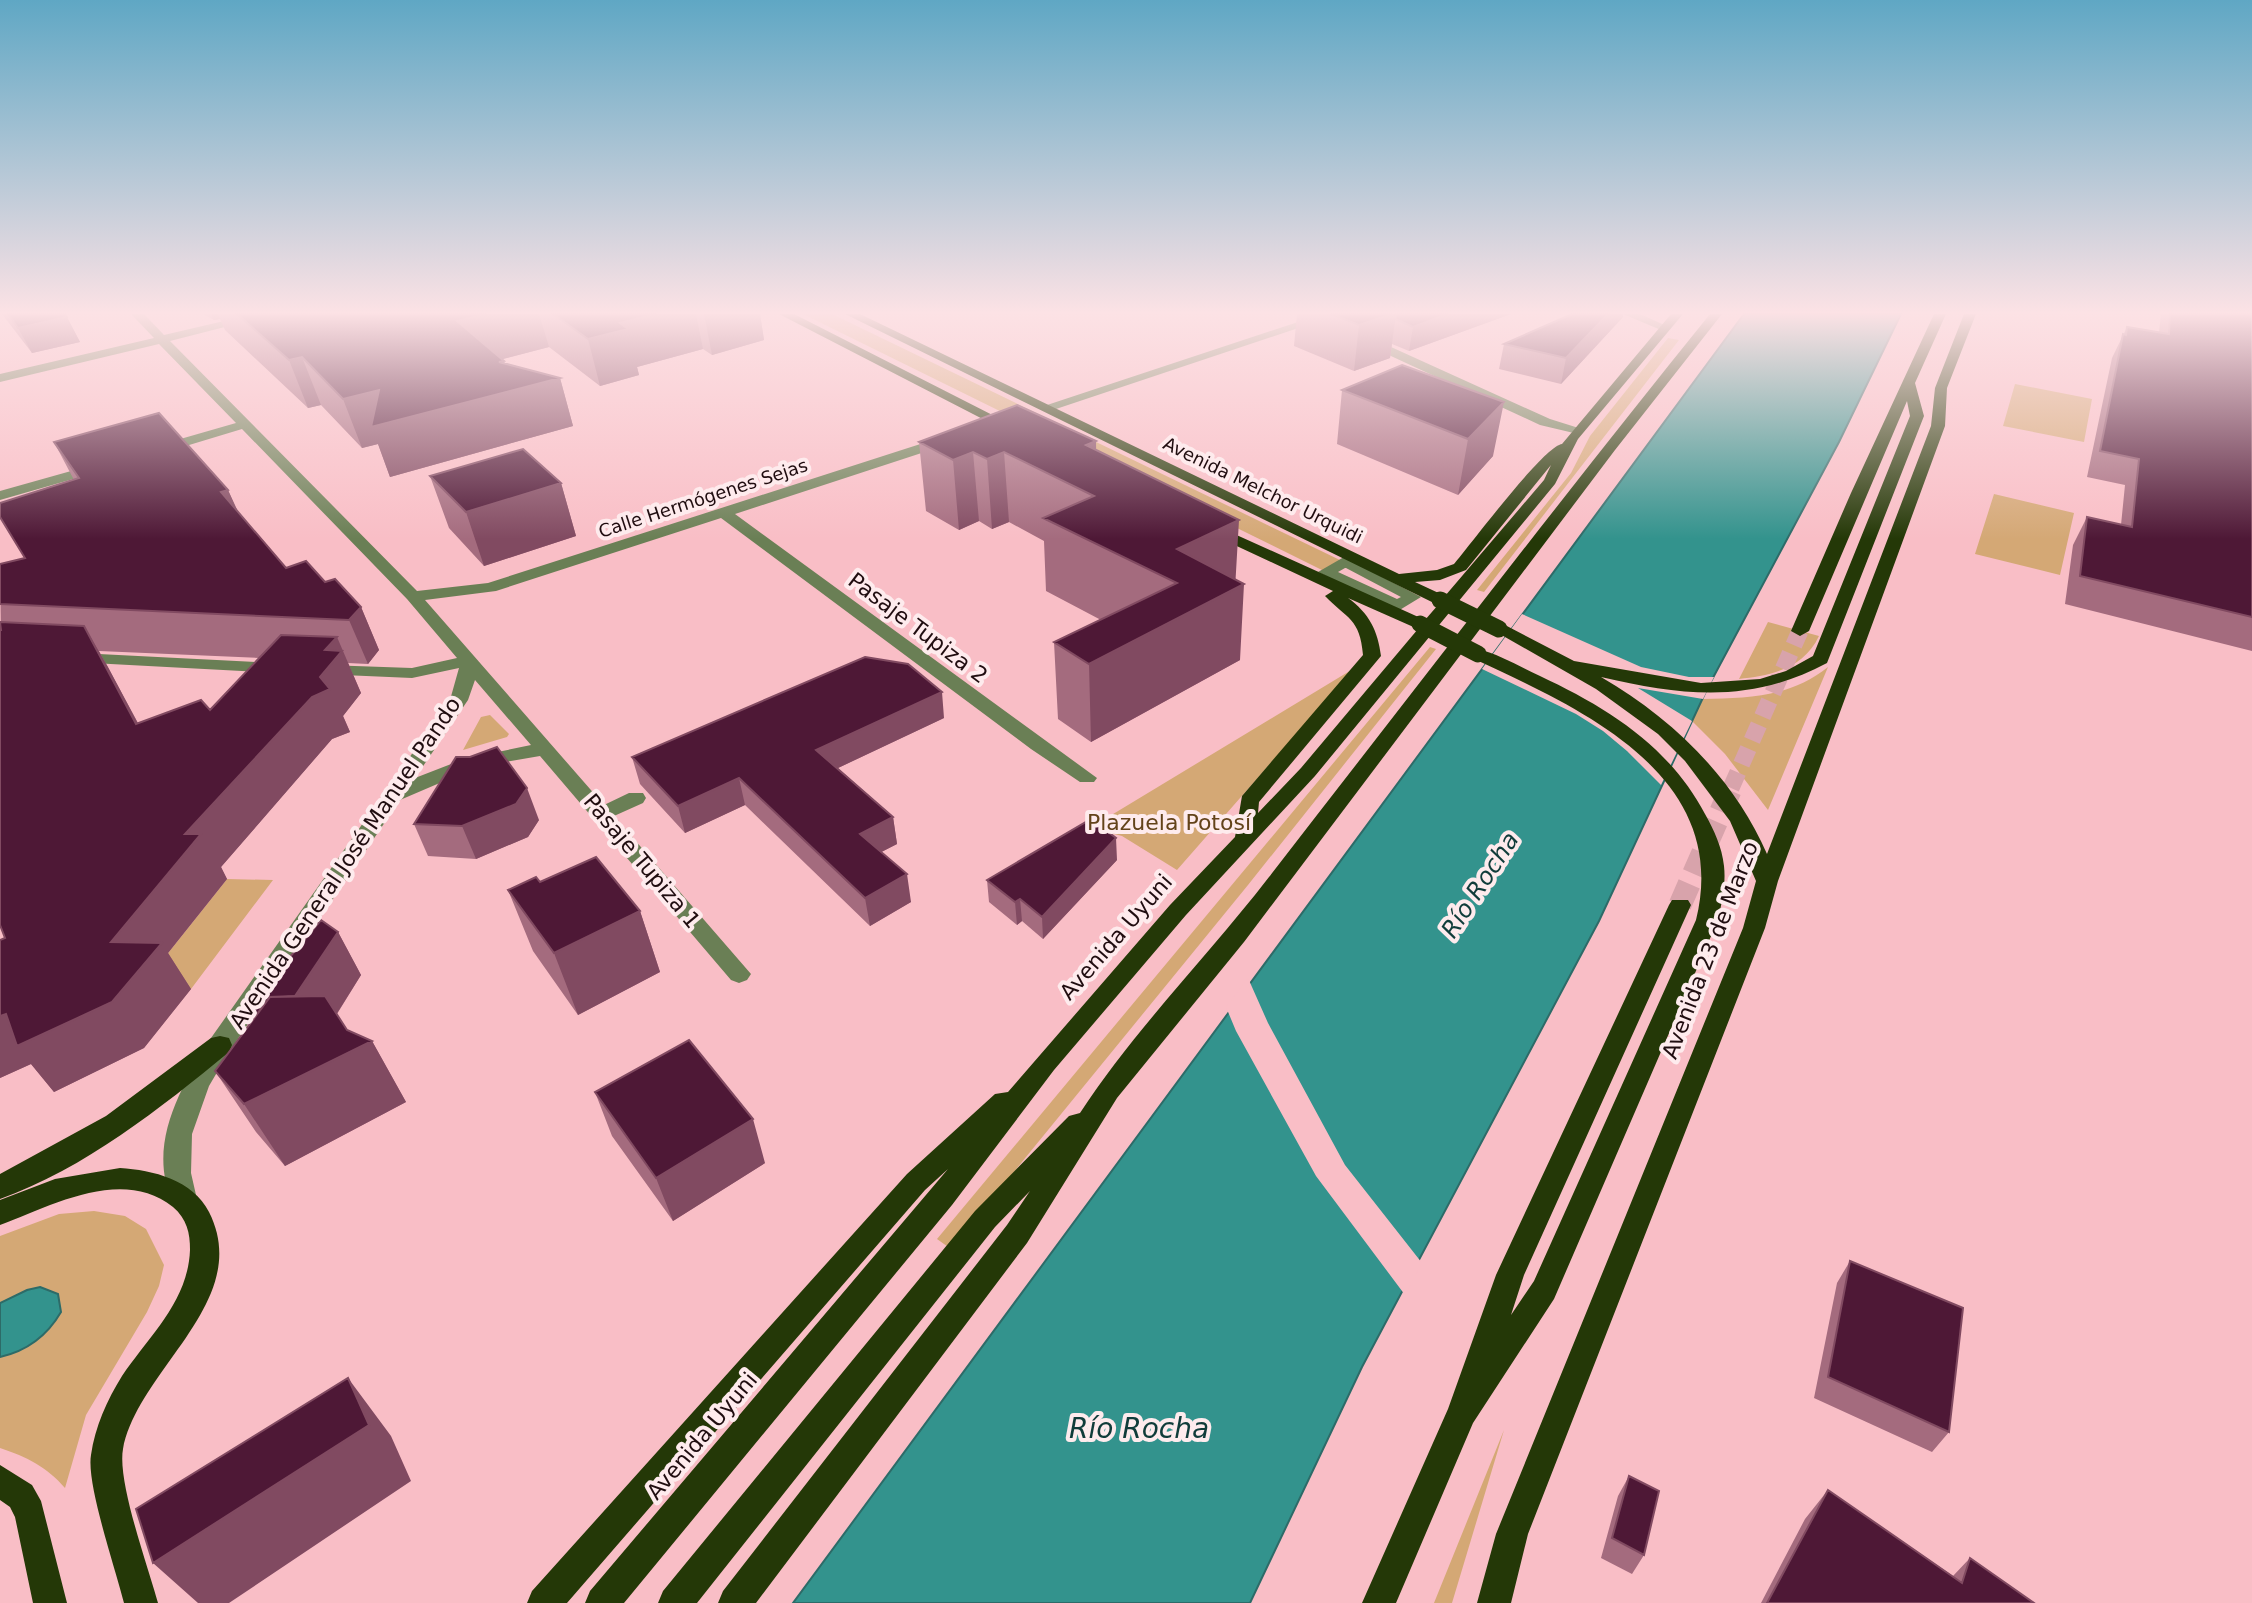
<svg xmlns="http://www.w3.org/2000/svg" width="2252" height="1603" viewBox="0 0 2252 1603" font-family="'DejaVu Sans',sans-serif">
<rect width="100%" height="100%" fill="#f9bec6"/>
<path fill="#d4a875" d="M803,314H832L1344,562L1326,572Z
M1668,338L1679,340L1484,592L1477,590L1571,473L1590,436Z
M2015,384L2092,399L2084,442L2003,426Z
M1994,494L2074,513L2060,575L1975,554Z
M1768,622L1819,636C1804,668 1771,676 1739,679Z
M1430,647L1436,649L1248,885L951,1249L937,1239Z
M1828,667L1768,810L1725,754L1692,721L1703,699C1748,698 1791,697 1828,667Z
M1353,669L1177,870L1122,836L1090,828Z
M490,715L509,734L507,737L463,750L481,717Z
M227,879L273,880L191,989L141,987Z
M94,1211L125,1216L146,1229L164,1265L159,1286L147,1312L86,1415L65,1488C47,1467 27,1457 0,1448V1236L59,1214Z
M1504,1430L1452,1603H1434Z"/>
<path fill="#33938d" stroke="#2d6b68" stroke-width="2" d="M1744,314H1901L1839,442L1707,689L1599,921L1362,1367L1250,1603H793Z
M40,1287L58,1294L61,1312C47,1336 27,1351 0,1357V1303L27,1290Z"/>
<path fill="#f9bec6" d="M1522,614L1641,667L1689,677H1714L1703,699L1638,688L1692,721L1661,785L1627,751L1603,731L1576,714L1482,669Z
M1248,978L1268,1023L1345,1165L1422,1263L1405,1295L1316,1176L1236,1031L1226,1007Z"/>
<g fill="none" stroke-linecap="round" stroke-linejoin="round">
<path stroke="#d8a3ab" stroke-width="17" stroke-dasharray="17 9" stroke-linecap="butt" d="M1731,788L1800,631"/>
<path stroke="#d8a3ab" stroke-width="23" stroke-dasharray="23 11" stroke-linecap="butt" d="M1680,905L1732,786"/>
<path fill="#6a7f55" fill-rule="evenodd" d="M131,314H144L164,335L254,314H275L170,341L417,591L488,583L939,438H949V444L735,514L1097,778L1094,782H1080L1031,749L721,518L496,591L425,600L604,805L629,793H643L646,798L643,803L614,816L751,974L747,980L739,983L731,980L540,756L477,767L400,800L229,1052L209,1086L192,1134L191,1173L196,1195L193,1203L183,1207L173,1203C146,1145 181,1087 211,1038L450,700L459,668L412,678L320,674L317,670L320,666L326,665L412,668L457,658L407,599L242,429L166,452H156V446L236,423L159,344L0,382V374L154,338ZM475,680L531,745L464,759L415,778L468,700Z
M1322,314H1340L1050,411L1038,408Z
M1623,314H1640L1671,328L1661,330Z
M1369,337L1550,419L1585,430L1578,434L1540,425L1365,344L1363,341Z
M96,464L103,468L101,471L0,500V491Z
M1344,557L1421,597L1398,611L1318,572ZM1345,568H1346L1401,597L1397,599L1338,572Z
M79,653L278,663L287,668L278,673L73,662L70,658L73,654Z"/>
<path fill="#243807" fill-rule="evenodd" d="M779,314H794L1016,427L1004,430Z
M845,314H860L1399,574L1437,570L1454,564C1471,544 1544,446 1562,444L1671,314H1683L1578,439L1555,484L1315,776L1186,915L1054,1070L952,1205L624,1603H585L590,1591L948,1169L925,1190L567,1603H527L532,1591L907,1174L995,1094L1008,1092L1170,905L1235,837L1242,796L1363,655C1360,618 1347,619 1325,596L1333,591L1211,534V528H1221L1425,620L1438,605ZM1551,465L1544,480L1445,596L1415,582L1440,580L1466,570ZM1348,598L1418,629L1301,768L1258,813L1259,802L1381,656C1378,631 1369,613 1348,598Z
M1710,314H1722L1615,450L1244,942L1117,1098L1027,1243L756,1603H718L723,1591L1007,1225L1030,1191L995,1227L697,1603H658L663,1591L975,1211L1069,1116L1080,1113C1135,1029 1208,956 1269,877C1415,689 1560,500 1710,314Z
M1934,314H1946L1915,383L1924,416L1827,663C1750,704 1684,696 1601,677C1672,718 1734,778 1767,854L1931,426L1935,388L1964,314H1976L1947,388L1945,426L1778,881L1765,928L1528,1534L1511,1603H1477L1496,1534L1743,928L1756,881L1730,821L1685,761L1658,734L1596,689L1491,629L1499,624L1505,625L1574,661L1701,683L1760,679L1786,671L1813,656L1910,416L1907,401L1809,631L1800,636L1791,631L1851,493Z
M1478,649C1499,654 1520,667 1540,676C1608,708 1669,746 1705,814C1714,830 1722,847 1724,866C1726,884 1722,902 1718,920L1554,1299L1473,1423L1396,1603H1362L1448,1409L1496,1275L1669,905L1672,900H1688L1691,905L1524,1275L1511,1315L1534,1281L1696,920C1732,774 1579,708 1472,658L1469,654L1472,650Z
M220,1036L229,1038L232,1045L229,1052C161,1108 84,1169 0,1199V1174L106,1116L211,1038Z
M120,1168C153,1170 193,1180 209,1212C254,1301 138,1369 123,1449C117,1482 148,1566 158,1603H124C116,1570 86,1484 91,1455C95,1427 107,1400 122,1376C149,1336 188,1302 190,1250C190,1233 187,1219 173,1207C122,1166 51,1206 0,1225V1200L55,1179Z
M0,1465L32,1485L41,1501L67,1603H33L15,1517L10,1507L0,1500Z"/>
<path stroke="#243807" stroke-width="17" d="M1440,600L1499,629
M1420,624L1478,654"/>
</g>
<path fill="#a46b7e" fill-rule="evenodd" d="M2,314H65L80,342L32,353Z
M203,314H760L764,340L712,355L703,349L637,367L639,375L600,386L549,347L502,359L505,363L560,378L573,426L390,477L378,444L362,448L321,405L308,408L225,330L220,319L214,320Z
M1297,314H1511L1409,351L1392,344L1390,358L1354,371L1294,346Z
M2161,314H2252V651L2065,604L2073,545L2087,517L2121,525L2125,485L2087,477L2112,358L2127,327L2159,332Z
M1623,317L1561,384L1499,369L1504,344Z
M1402,365L1493,456L1458,495L1337,444L1342,390Z
M1096,441V450L1236,580L1240,660L1091,742L1058,719L1054,642L1101,620L1046,591L1044,541L1009,522L992,529L979,521L959,530L926,511L919,442Z
M54,442L228,490L237,511L286,568L325,582L361,607L379,650L368,664L348,663L361,693L343,716L350,732L332,739L221,867L227,879L168,953L191,989L144,1048L54,1092L31,1064L0,1078V940L5,938L0,564L24,558L74,480ZM99,651L259,658L210,710L138,723Z
M430,476L561,483L576,536L484,566L449,528Z
M944,718L838,768L893,817L897,844L881,852L911,902L870,926L745,805L685,833L640,784L632,757Z
M539,820L528,837L476,859L428,856L414,824Z
M1117,860L1043,939L1022,921L1017,925L989,902L987,880Z
M540,882L640,911L660,972L578,1015L533,951L508,890Z
M338,932L361,975L337,1014L347,1030L372,1041L406,1102L285,1166L256,1132L215,1071L248,1026L241,1015Z
M595,1092L765,1163L673,1221L612,1136Z
M1850,1261L1949,1432L1932,1452L1814,1398L1837,1283Z
M1629,1476L1644,1555L1632,1574L1601,1558L1618,1496Z
M1828,1490L1953,1576L1970,1558L2034,1603H1761L1805,1519Z"/>
<path fill="#814a61" d="M211,314H218L220,319L214,320Z
M487,314H539L549,347L472,367L457,321Z
M656,314H696L703,349L637,367L639,375L600,386L588,339L620,323Z
M704,314H760L764,340L712,355Z
M1392,314H1396L1390,358L1354,371L1359,325Z
M1448,314H1511L1409,351L1413,327Z
M1608,314H1623V317L1561,384L1566,358Z
M67,317L80,342L32,353L18,328Z
M302,357L321,405L308,408L289,360Z
M504,361L513,390L560,378L573,426L390,477L378,444L362,448L343,399Z
M1504,402L1493,456L1458,495L1468,439Z
M1096,441L1097,510L1086,445Z
M973,452L979,521L959,530L953,460Z
M1004,452L1009,522L992,529L987,459Z
M561,483L576,536L484,566L466,512Z
M228,490L247,531L221,492Z
M1239,520L1235,589L1244,584L1240,660L1091,742L1089,664L1176,619L1177,549Z
M361,607L379,650L368,664L349,620Z
M84,626L108,667L161,767L136,724Z
M337,637L361,693L343,716L350,732L332,739L221,867L227,879L168,953L191,989L144,1048L54,1092L31,1064L0,1078V1016L6,1014L111,942L185,834L320,677L325,650Z
M942,692L944,718L821,776L816,750Z
M739,778L745,805L685,833L678,806Z
M527,788L539,820L528,837L476,859L462,826Z
M893,817L897,844L864,861L860,834Z
M1116,838L1117,860L1043,939L1042,917Z
M907,874L911,902L870,926L865,898Z
M1020,899L1022,921L1017,925L1015,902Z
M640,911L660,972L578,1015L554,953Z
M338,932L361,975L309,1058L283,1014Z
M372,1041L406,1102L285,1166L244,1104Z
M753,1119L765,1163L673,1221L656,1178Z
M348,1378L391,1436L411,1481L229,1603H198L153,1563Z"/>
<path fill="#4e1836" stroke="#814a61" stroke-width="2" d="M8,314H65L67,317L18,328Z
M237,314H487L457,321L504,361L499,362L560,378L371,427L379,390L343,399L302,357L289,360Z
M553,314H656L620,323L628,329L588,339Z
M1331,314H1392L1359,325Z
M1396,314H1448L1413,327L1395,319Z
M1572,314H1608L1566,358L1504,344Z
M2170,314H2252V617L2080,576L2087,517L2132,527L2139,459L2100,451L2123,334L2126,335L2127,327L2169,334Z
M1402,365L1504,402L1468,439L1342,390Z
M1017,405L1096,441L1086,445L1239,520L1177,549L1244,584L1089,664L1054,642L1177,583L1043,518L1094,496L1004,452L987,459L973,452L953,460L919,442Z
M159,413L228,490L221,492L286,568L306,561L325,582L335,579L361,607L349,620L0,604V564L25,558L0,517V503L79,478L54,442Z
M523,449L561,483L466,512L430,476Z
M0,622L84,626L136,724L201,700L210,710L281,635L337,637L325,650L342,651L320,677L330,689L312,697L185,834H201L111,942L162,943L112,1002L17,1046L6,1014L0,1016V940L5,938L0,925V630H1Z
M865,657L908,664L942,692L816,750L893,817L860,834L907,874L865,898L739,778L678,806L632,757Z
M497,747L527,788L516,804L462,826L414,824L456,757H470Z
M1091,819L1116,838L1042,917L1020,899L1015,902L987,880Z
M596,857L640,911L554,953L508,890L536,877L540,882Z
M321,920L338,932L295,996L270,997L257,1014L241,1015Z
M325,996L347,1030L372,1041L244,1104L215,1071L270,997Z
M689,1040L753,1119L656,1178L595,1092Z
M1850,1261L1963,1308L1949,1432L1828,1377Z
M348,1378L369,1425L153,1563L136,1509Z
M1629,1476L1659,1491L1644,1555L1612,1538Z
M1828,1490L1962,1583L1970,1558L2034,1603H1767Z"/>
<linearGradient id="sky" x2="0" y2="1"><stop stop-color="#5fa7c4"/><stop offset="0.58" stop-color="#fce2e5"/><stop offset="1" stop-color="#fce2e5" stop-opacity="0"/></linearGradient>
<rect width="2252" height="539" fill="url(#sky)"/>
<g text-anchor="middle" dominant-baseline="central" stroke-width="8" stroke-linejoin="round" paint-order="stroke">
<g font-size="18" fill="#200d10" stroke="#feebed">
<text transform="translate(1263 490) rotate(26)">Avenida Melchor Urquidi</text>
<text transform="translate(703 498) rotate(-18)">Calle Hermógenes Sejas</text>
</g>
<g font-size="22" fill="#200d10" stroke="#feebed">
<text transform="translate(918 628) rotate(37)">Pasaje Tupiza 2</text>
<text transform="translate(642 861) rotate(50)">Pasaje Tupiza 1</text>
<text transform="translate(345 863) rotate(-56)">Avenida General José Manuel Pando</text>
<text transform="translate(1116 937) rotate(-49)">Avenida Uyuni</text>
<text transform="translate(1710 950) rotate(-69)">Avenida 23 de Marzo</text>
<text transform="translate(702 1436) rotate(-50)">Avenida Uyuni</text>
</g>
<g font-size="22" fill="#63431a" stroke="#feebed">
<text x="1169" y="822">Plazuela Potosí</text>
</g>
<g font-size="24" font-style="italic" fill="#103c3a" stroke="#feebed">
<text transform="translate(1480 885) rotate(-57)">Río Rocha</text>
</g>
<g font-size="28" font-style="italic" fill="#103c3a" stroke="#feebed">
<text x="1139" y="1428">Río Rocha</text>
</g>
</g>
</svg>
